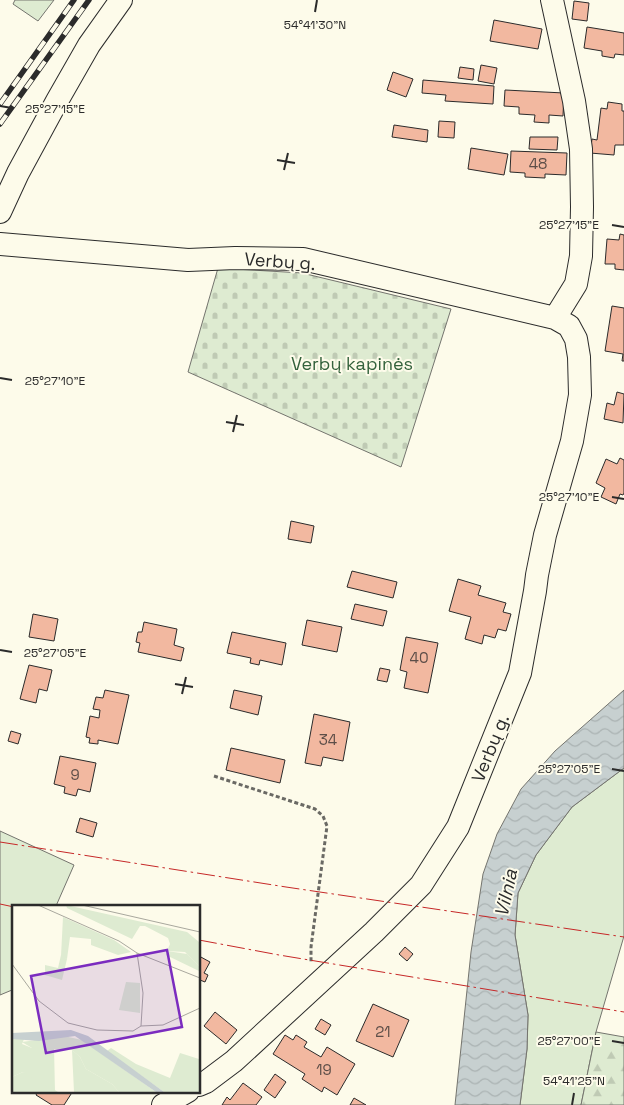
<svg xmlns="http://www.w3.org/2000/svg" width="624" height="1105" viewBox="0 0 624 1105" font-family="'Space Grotesk',sans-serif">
<defs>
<pattern id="forest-firs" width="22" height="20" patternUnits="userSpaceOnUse" patternTransform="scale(1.25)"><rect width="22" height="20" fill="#deebd1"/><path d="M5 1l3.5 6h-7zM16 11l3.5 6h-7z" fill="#bfcab4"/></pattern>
<pattern id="cemetery-stones" width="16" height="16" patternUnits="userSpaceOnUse" patternTransform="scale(1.25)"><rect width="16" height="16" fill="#deebd1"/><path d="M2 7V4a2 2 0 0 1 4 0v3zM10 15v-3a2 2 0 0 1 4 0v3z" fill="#bfcab4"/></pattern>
<pattern id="water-waves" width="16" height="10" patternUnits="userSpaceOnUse" patternTransform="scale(1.25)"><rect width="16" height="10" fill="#c7d0d0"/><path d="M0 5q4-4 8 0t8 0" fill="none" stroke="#abb3b3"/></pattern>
</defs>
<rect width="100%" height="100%" fill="#fdfbea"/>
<path fill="#deebd1" stroke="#74746e" d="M15,0H54L38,21L13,4Z
M624,768V936L596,1032L581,1105H520L527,1049L528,1015L515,935L518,893L536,855L572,807Z
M0,831L74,865L56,906H14V988L12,990L0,995Z"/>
<path fill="url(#forest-firs)" stroke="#74746e" d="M596,1032L624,1037V1105H581Z"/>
<path fill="url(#cemetery-stones)" stroke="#74746e" d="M218,268L302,273L451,309L401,467L188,372Z"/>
<path fill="url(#water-waves)" stroke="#74746e" d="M624,690V768L572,807L536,855L518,893L515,935L528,1015L527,1049L520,1105H455L471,952L483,874L497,834L521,789L555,751Z"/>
<path fill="#f2b8a0" stroke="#2b2b2b" d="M574,1L589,3L587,21L572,19Z
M494,20L542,29L538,49L490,41Z
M587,27L624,33V55L615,54L614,58L602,56V51L584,48Z
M481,65L497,68L494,84L478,81Z
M460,67L474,69L473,80L458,78Z
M393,72L413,79L406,97L387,90Z
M423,80L494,86L493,104L445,101L446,95L422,93Z
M505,90L564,93L563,116L549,115V123L534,122L535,115L519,114V107L504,106Z
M608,102L622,104V111H624V145H615L614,155L590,153L592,139L597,140L601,108L607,109Z
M439,121L455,122L454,138L438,137Z
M394,125L428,130L427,142L392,137Z
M530,137H558L557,150L529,149Z
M471,148L508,154L504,175L468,169Z
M511,151L567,153L566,175L545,174V178L525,177V173L510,172Z
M620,234L624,235V270L615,269V264H605L607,239L619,240Z
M612,306L624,308V361H622L623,354L605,351Z
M617,392L624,394L623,423L604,419L607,403L614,405Z
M620,458L624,460V493L623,495L620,494L616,504L601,497L605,488L596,483L606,459L617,464Z
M291,521L314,526L311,543L288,539Z
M352,571L397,582L393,598L347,587Z
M458,579L481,586L478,595L506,603L503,612L511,614L506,631L498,629L495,638L484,635L482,644L465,639L471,617L449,611Z
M355,604L387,611L383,626L351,619Z
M33,614L58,619L54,641L29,637Z
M307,620L342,627L337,652L302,645Z
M144,622L177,629L174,645L184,648L181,661L138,652L140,643L136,642L138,632H142Z
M232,632L286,643L282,665L260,660L259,665L250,663L251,658L227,653Z
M406,637L438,643L428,693L404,688L407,672L400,670Z
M29,665L52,670L47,691L39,689L36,703L20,699Z
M380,668L390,670L387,682L377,680Z
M105,690L129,695L118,744L98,740V744L89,743L90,738L86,737L90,716L99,718L100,710L93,709L96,697L103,698Z
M234,690L262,696L258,715L230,708Z
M314,714L350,722L343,761L323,757L321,766L305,763Z
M11,731L21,734L18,744L8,741Z
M231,748L285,760L280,783L226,770Z
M60,756L96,763L90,792L78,789L76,796L64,793L65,787L54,784Z
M80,818L97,823L93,837L76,832Z
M405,947L413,954L407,961L399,954Z
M199,956L210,962L204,973L208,975L205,982L200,980L199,982Z
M373,1004L409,1020L393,1057L356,1041Z
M215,1012L237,1030L226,1044L204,1026Z
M321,1019L331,1025L325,1035L315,1029Z
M285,1035L293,1040L296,1035L307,1042L304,1047L321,1057L327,1047L355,1064L337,1095L324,1087L322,1092L302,1079L305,1074L273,1054Z
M275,1074L286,1082L275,1098L264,1090Z
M243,1083L262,1097L256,1105H222L227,1097L230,1100Z
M38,1091H73L64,1105H52L36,1095Z
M354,1098L366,1105H350Z"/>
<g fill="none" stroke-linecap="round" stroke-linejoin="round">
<g stroke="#2b2b2b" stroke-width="24">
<path id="minor" d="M552,0L574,101L581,149L582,207L581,256L576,284L555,318
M0,212L18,173L57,101L89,45L121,0
M0,244L188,260L235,258L303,259L555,318L569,326L576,339L579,357L580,395L572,441L545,535L537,575L535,591L520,673L458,827L421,885L374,932L234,1061L206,1082L199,1085
M163,1105L188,1091"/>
</g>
<path stroke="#6a6964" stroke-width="3" stroke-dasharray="4 2.5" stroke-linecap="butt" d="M214,776L315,809L323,816L327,826L311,947V963"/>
<use href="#minor" stroke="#fdfbea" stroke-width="22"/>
<g stroke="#2b2b2b" stroke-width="5.5">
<path id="rail" d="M0,104L74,0
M0,124L89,0"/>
</g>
<use href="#rail" stroke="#fdfbea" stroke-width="4" stroke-dasharray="11" stroke-linecap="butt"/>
<path stroke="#c62828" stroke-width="1" stroke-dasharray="18 4 2.5 4" stroke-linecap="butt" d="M0,842L286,887L624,937
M0,904L14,907
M199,940L279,955L624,1012"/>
</g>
<path fill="none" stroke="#2b2b2b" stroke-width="2" d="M315,12L317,0M0,106L12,108M277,160L295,163M284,170L288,153M612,225L624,227M0,378L12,380M226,422L244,425M233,432L237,415M612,497L624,499M0,650L12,652M175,684L193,687M182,694L186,677M612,769L624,771M612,1041L624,1043M572,1105L574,1093"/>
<g text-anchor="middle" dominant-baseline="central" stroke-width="4" stroke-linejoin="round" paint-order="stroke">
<g font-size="15" fill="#5d4e48">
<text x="538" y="163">48</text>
<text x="419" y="657">40</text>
<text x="328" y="739">34</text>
<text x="75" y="774">9</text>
<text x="383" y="1031">21</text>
<text x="324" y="1069">19</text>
</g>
<g font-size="18" fill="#2b2b2b" stroke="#fdfbea">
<text transform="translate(280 261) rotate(4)">Verbų g.</text>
<text transform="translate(490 748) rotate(-68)">Verbų g.</text>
</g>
<g font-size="18" fill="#34623c" stroke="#fdfbea">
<text x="352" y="363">Verbų kapinės</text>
</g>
<g font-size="19" font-style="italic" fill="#2b2b2b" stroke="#fdfbea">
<text transform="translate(506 893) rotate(-78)">Vilnia</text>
</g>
</g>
<g transform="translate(12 905)">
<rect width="188" height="188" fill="#fdfbea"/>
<path d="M155,46L175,49L187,61V66L154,50ZM49,50L55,54L50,75L33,70V60L46,63ZM52,131L70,135L144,187H107L100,179L74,164L68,152L60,145L20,143L10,137ZM11,167L15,168L46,187H0V172Z" fill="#deebd1"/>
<path d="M54,0L175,27L187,37V61L173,47L155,46L158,39L156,33L133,21H128L120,34L55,3ZM51,12L102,35L119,47L106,50L79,40V34L58,32L55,54L52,53L49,51ZM0,134H12L10,139L20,143H42L43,186L11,167L0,172ZM99,143L124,159L158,173L168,148L187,154V187H152L95,146ZM60,145L68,152L74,164L100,179L107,187H62Z" fill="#deebd1"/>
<path d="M114,77L128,78V108L107,105Z" fill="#deebd1"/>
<path d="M59,125L76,131L152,187H144L63,131L27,136L0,134V128Z" fill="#c7d0d0"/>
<path fill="none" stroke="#a9a89e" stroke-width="1" d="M26,0L107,36L125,48L188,73M70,0L188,27M0,59L27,96L56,118L85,125L121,126L129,121L131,88L125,48M129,121L151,120L188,103"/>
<path fill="#7b2cbf" fill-opacity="0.15" stroke="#7b2cbf" stroke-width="2.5" d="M155,45L170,122L34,148L19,71Z"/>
<rect width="188" height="188" fill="none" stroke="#2b2b2b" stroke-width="2.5"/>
</g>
<g font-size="12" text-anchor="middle" fill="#2b2b2b" stroke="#fdfbea" stroke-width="4" stroke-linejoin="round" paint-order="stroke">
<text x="315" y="29">54°41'30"N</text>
<text x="55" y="113">25°27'15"E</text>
<text x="569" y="229">25°27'15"E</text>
<text x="55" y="385">25°27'10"E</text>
<text x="569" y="501">25°27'10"E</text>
<text x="55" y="657">25°27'05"E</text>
<text x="569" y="773">25°27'05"E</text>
<text x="569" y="1045">25°27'00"E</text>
<text x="574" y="1085">54°41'25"N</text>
</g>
</svg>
